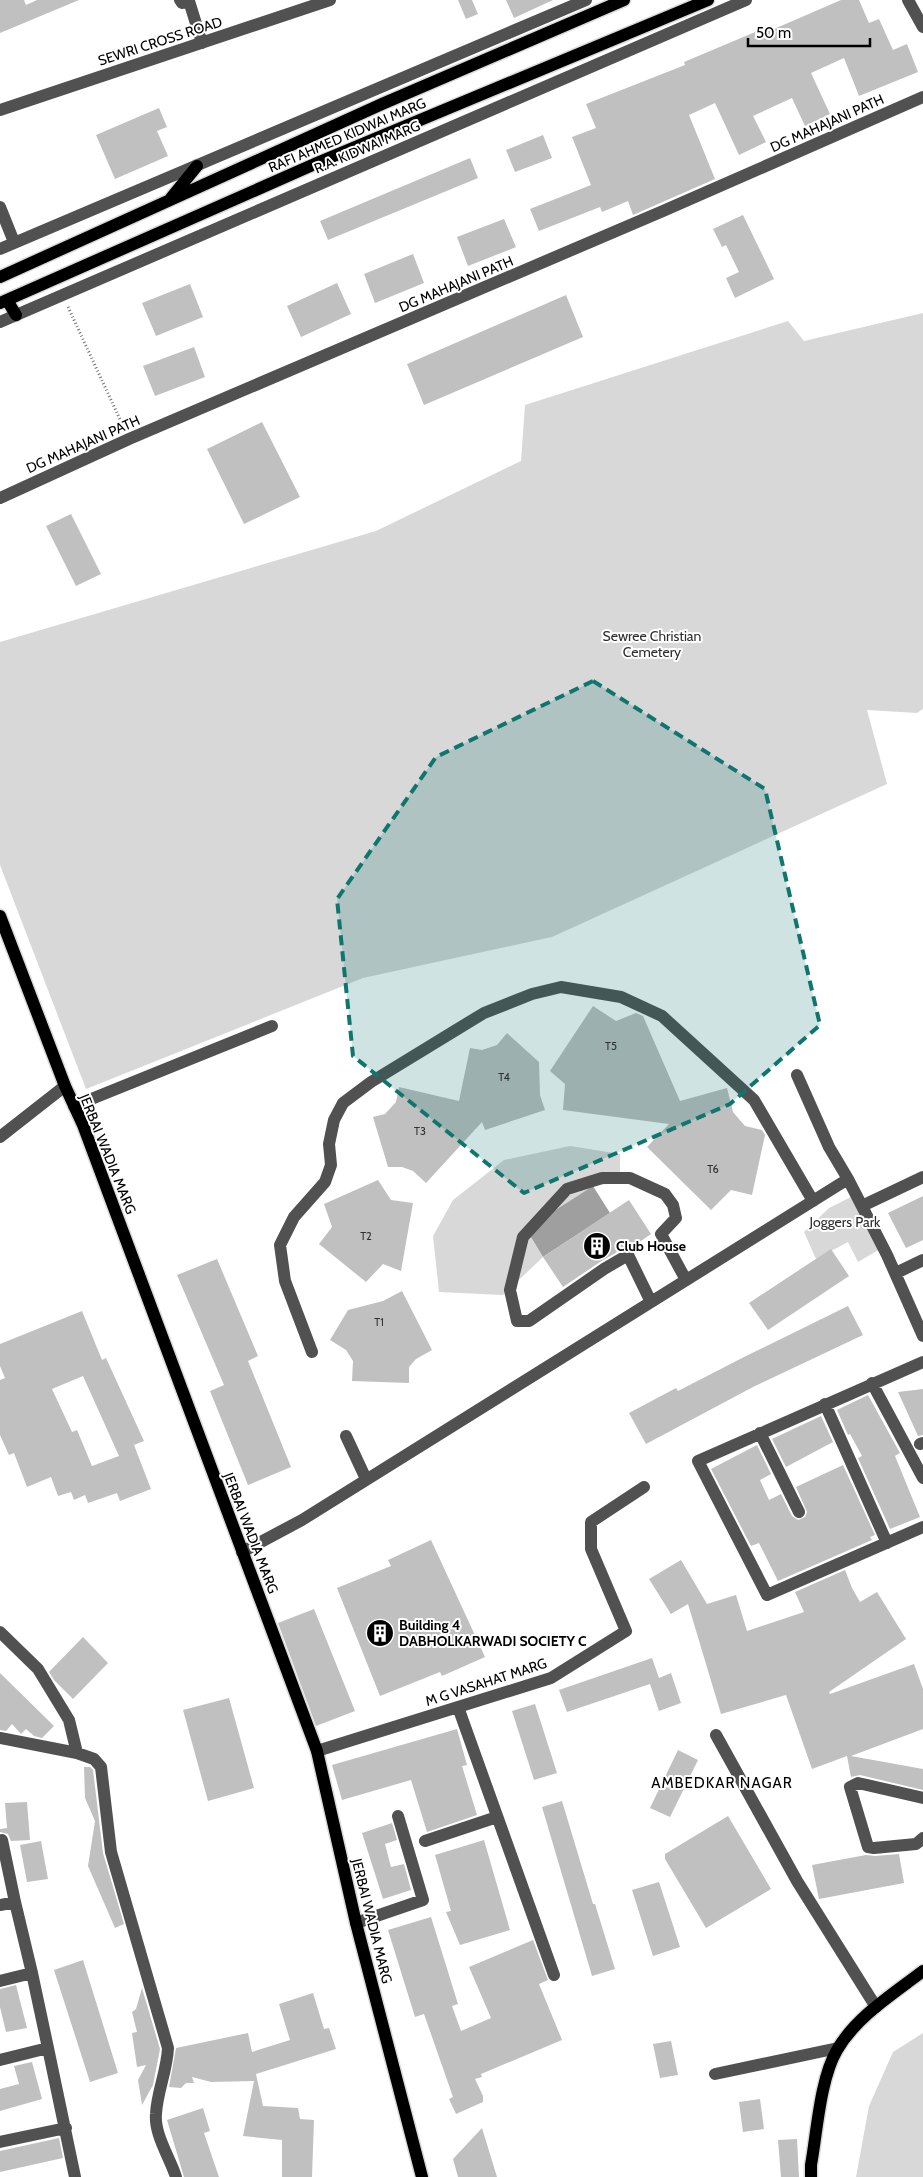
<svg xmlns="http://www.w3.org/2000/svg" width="923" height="2177" viewBox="0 0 923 2177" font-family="Cabin,sans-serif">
<rect width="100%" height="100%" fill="#fff"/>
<path fill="#d8d8d8" d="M923,313V709L917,713L867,710L887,784L552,937L363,978L86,1089L0,865V642L376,531L521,461L525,405L788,321L804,341Z
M570,1146L620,1154V1182L593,1186L526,1230L543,1257L503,1295L439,1292L433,1236L453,1200L504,1160Z
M855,1195L880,1249L858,1262L848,1242L816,1259L804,1232L829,1208Z
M923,2033V2177H856L869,2106L893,2052Z"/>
<path fill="#9f9f9f" d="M593,1186L610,1213L543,1257L526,1229Z"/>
<path fill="#c0c0c0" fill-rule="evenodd" d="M0,0H24L26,5L37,0H79L0,33Z
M458,0H472L478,14L466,19Z
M506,0H553L514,18Z
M841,0H859L869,23L879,19L893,50L907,44L918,72L859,96L844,58L811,73L830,114L805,126L792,98L753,116L766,142L739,155L715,103L689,115L715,179L633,215L628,201L602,212L600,207L539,231L530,209L591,185L572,137L596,128L586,104L685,65L684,62L772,25L774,29Z
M159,108L167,127L157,131L168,156L115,179L96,135Z
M543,135L552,158L515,172L506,150Z
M470,158L478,178L328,240L320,221Z
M743,215L774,279L735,298L726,278L739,272L726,245L722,247L713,229Z
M504,219L516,247L468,266L457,237Z
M413,254L424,283L375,303L364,274Z
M337,283L351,314L301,337L287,306Z
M190,284L203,317L156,336L142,303Z
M566,295L583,337L424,405L407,364Z
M194,347L205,377L155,396L143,366Z
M262,422L300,497L244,524L207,449Z
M71,514L101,574L76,586L46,526Z
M593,1006L616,1021L636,1013L643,1016L680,1101L727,1088L733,1112L745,1126L762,1130L765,1135L752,1195L731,1190L711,1210L647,1147L669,1124L563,1110L565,1084L550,1071Z
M507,1033L539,1062L540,1095L545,1110L485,1130L482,1122L426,1183L413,1171L402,1167H388L373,1117L385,1114L396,1102L399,1087L459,1101L470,1048L482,1050L497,1045Z
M378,1180L391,1200L413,1203L401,1271L383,1264L366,1282L319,1244L332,1227L324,1204Z
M923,1196V1240L906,1248L888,1213Z
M629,1200L651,1234L631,1248H624L600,1262L563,1287L543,1257Z
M831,1249L849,1276L768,1330L749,1303Z
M217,1259L258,1356L248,1361L291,1467L248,1485L210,1391L224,1385L177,1275Z
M402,1291L432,1350L416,1359L409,1367V1383L352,1381L353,1361L346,1350L330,1340L348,1310L383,1301Z
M848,1306L863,1335L753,1387L646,1444L629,1413L676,1388L678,1391L744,1357Z
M82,1311L102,1360L106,1358L144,1441L134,1445L151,1489L120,1501L117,1493L88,1503L85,1495L74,1500L71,1492L58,1496L51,1477L27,1487L14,1453L9,1455L0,1435V1380L5,1378L0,1366V1344ZM83,1376L119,1456L92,1466L77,1430L72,1432L52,1389Z
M923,1389V1435L918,1436L898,1392Z
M868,1395L900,1453L895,1456L920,1517L890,1529L858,1458L862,1456L850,1434L848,1435L837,1410Z
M821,1416L833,1442L786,1467L772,1439Z
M757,1445L771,1474L760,1480L769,1500L781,1494L792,1516L798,1520L805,1517L807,1512L796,1487L843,1465L875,1535L870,1537L872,1540L778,1581L759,1543L751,1546L711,1469Z
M431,1540L485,1657L442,1676L440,1672L380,1696L337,1588L391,1566L388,1560Z
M681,1560L707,1604L736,1595L747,1631L804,1612L795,1592L845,1570L852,1588L860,1602L877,1592L906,1639L829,1692L830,1694L914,1664L923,1689V1729L851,1756L923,1769V1790L860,1775L851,1777L847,1756L812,1769L786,1695L721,1714L688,1604L671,1614L649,1579Z
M314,1609L355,1711L316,1726L278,1623Z
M83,1637L108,1663L73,1699L54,1680L49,1672Z
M652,1658L659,1678L671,1673L681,1703L659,1711L650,1684L567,1712L559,1690Z
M0,1673L54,1726L42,1738L34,1736L26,1729L21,1734L12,1724L6,1731L0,1730Z
M229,1698L254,1788L208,1801L183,1710Z
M535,1704L557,1773L534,1780L512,1711Z
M457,1729L467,1765L462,1766L477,1815L427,1832L411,1780L342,1800L332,1765Z
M678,1750L698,1760L670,1817L650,1808Z
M84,1767H90L93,1770L103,1853L124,1924L115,1928L88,1866L95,1821L85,1798Z
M562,1801L593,1904H595L615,1969L592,1976L542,1807Z
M27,1802L30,1840L11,1841L8,1834L0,1832V1829L7,1828L5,1803Z
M728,1816L771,1889L706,1928L665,1859V1854Z
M392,1823L397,1840L385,1844L391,1867L404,1864L411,1890L383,1899L362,1833Z
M484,1840L510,1930L460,1945L446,1912L451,1911L435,1855Z
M41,1841L48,1879L27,1882L20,1845Z
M899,1854L904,1883L819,1899L812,1865L866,1855L875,1856Z
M659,1882L680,1947L653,1956L632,1890Z
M431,1917L458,2004L452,2006L461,2031L491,2018L469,1967L533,1940L548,1980L539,1984L562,2040L481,2074L482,2077L475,2079L483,2096V2102L456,2114L449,2099L453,2097L424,2014L415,2017L388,1930Z
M83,1960L118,2073L90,2082L54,1970Z
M16,1985L27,2028L6,2032L0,2007V1989Z
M142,1988L160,2049L153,2085L142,2105L138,2080L146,2065L137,2067L132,2033L137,2032L132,2012L136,2009Z
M313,1993L324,2029L329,2028L336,2049L256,2074L263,2106L298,2108L300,2119L314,2120L312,2177H282V2140L243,2136L254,2081L211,2082L192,2077L194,2083H186L181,2088L169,2087L176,2048L248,2033L252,2052L290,2040L279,2004Z
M671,2041L678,2075L660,2078L653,2044Z
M32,2062L42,2099L0,2111V2089L19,2084L14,2066Z
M760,2099L764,2129L743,2132L739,2102Z
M203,2108L210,2131L204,2133L219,2177H184L167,2120Z
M482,2128L497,2177H458L453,2159Z
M59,2138L63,2158L0,2172V2151Z
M797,2139L799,2177H781L778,2140Z"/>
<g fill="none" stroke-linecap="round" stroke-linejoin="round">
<g stroke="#dbdbdb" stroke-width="15">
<path id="major" d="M171,198L197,166
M0,277L382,104L624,0
M7,300L16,315
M0,303L317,163L708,0
M0,916L65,1086L83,1125L317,1751L356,1923L422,2177
M811,2177V2165C817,2132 820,2079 837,2050C856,2017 893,1994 923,1971"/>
</g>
<path stroke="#737373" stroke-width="3" stroke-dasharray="1 2.5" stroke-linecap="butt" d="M68,307L124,428"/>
<path stroke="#515151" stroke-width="12" d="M180,0L182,3L189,1L202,43
M908,0L923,27
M0,110L330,0
M0,207L14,242
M0,249L586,0
M0,322L746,0
M0,498L129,439L663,211L923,97
M797,1075L829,1147L848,1179L887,1255L923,1336
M74,1106L272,1026
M0,1137L65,1086
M862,1206L923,1177
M896,1273L923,1260
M651,1302L628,1255L604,1269L529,1321H517L510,1290L523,1237L567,1189L602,1178H630L665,1194L673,1205L676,1218L661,1234L686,1280
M312,1352L285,1281L280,1245L294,1217L325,1182L331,1165L329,1144L334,1120L343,1103L371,1082L484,1013L532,994L561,987L621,997L662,1016L754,1100L813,1201
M923,1362L698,1461L767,1595L923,1527
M872,1383L923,1478
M825,1404L887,1543
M760,1433L799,1512
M346,1436L366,1479
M920,1444L923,1443
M242,1552L302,1520L848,1179
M0,1632L38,1669L69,1720L77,1753L94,1759L101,1767L111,1852L168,2048C167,2071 157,2092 156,2114C154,2134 170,2158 176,2177
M458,1707L554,1975
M716,1735L797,1881L876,2007
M0,1738L77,1753
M317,1751L551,1678L626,1631L591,1549V1522L644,1487
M923,1798L858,1783L850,1787L868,1847L874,1848L916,1844L923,1838
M2,1840L15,1902
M425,1841L497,1817
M0,1905L15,1902L32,1973
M356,1923L423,1900L398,1816
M0,1981L32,1973L48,2048L0,2060
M48,2048L75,2177
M715,2074L838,2048
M0,2142L66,2128"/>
<use href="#major" stroke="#000" stroke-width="12"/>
</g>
<path fill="#0f766e" fill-opacity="0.2" stroke="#0f766e" stroke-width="4" stroke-dasharray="10 6" stroke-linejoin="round" d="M593,681L765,789L820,1025L730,1104L524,1193L353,1056L337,899L436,757Z"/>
<defs>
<g id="building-disc" transform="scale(1.4375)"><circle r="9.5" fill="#000" stroke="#fff"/><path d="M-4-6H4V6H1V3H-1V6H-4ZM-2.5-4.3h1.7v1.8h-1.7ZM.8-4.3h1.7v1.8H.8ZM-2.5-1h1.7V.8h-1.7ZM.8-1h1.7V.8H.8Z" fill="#fff"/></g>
</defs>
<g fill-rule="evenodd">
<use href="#building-disc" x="597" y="1246"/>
<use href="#building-disc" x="380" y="1633"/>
</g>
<g text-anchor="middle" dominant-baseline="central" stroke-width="4" stroke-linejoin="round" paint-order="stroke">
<g font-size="11" fill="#303030">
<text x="611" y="1046">T5</text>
<text x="504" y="1077">T4</text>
<text x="420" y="1131">T3</text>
<text x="713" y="1169">T6</text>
<text x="366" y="1236">T2</text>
<text x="379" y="1322">T1</text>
</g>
<g font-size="14" fill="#000" stroke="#fff">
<text transform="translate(160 41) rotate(-18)">SEWRI CROSS ROAD</text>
<text transform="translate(827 123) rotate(-24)">DG MAHAJANI PATH</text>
<text transform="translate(347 135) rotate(-23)">RAFI AHMED KIDWAI MARG</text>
<text transform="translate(367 147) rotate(-23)">R.A. KIDWAI MARG</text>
<text transform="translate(456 284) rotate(-23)">DG MAHAJANI PATH</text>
<text transform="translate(83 444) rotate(-24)">DG MAHAJANI PATH</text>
<text transform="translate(108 1154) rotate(68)">JERBAI WADIA MARG</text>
<text transform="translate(251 1533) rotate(69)">JERBAI WADIA MARG</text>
<text transform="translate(486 1682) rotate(-18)">M G VASAHAT MARG</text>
<text transform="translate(372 1921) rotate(76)">JERBAI WADIA MARG</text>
</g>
<g font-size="14" fill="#2f2f2f" stroke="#fff">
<text x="652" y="636">Sewree Christian<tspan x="652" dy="16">Cemetery</tspan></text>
<text x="845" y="1222">Joggers Park</text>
</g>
<g font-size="14" font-weight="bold" fill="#000" stroke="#fff" text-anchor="start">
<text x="616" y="1246">Club House</text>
<text x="399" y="1625">Building 4<tspan x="399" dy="16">DABHOLKARWADI SOCIETY C</tspan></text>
</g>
<g font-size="15" letter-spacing="1" fill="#000" stroke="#fff">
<text x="722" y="1783">AMBEDKAR NAGAR</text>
</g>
</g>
<path d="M748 38v8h122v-8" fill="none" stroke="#000000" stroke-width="2.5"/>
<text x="756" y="38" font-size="15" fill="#000000" stroke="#ffffff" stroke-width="4" paint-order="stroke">50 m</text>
</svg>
